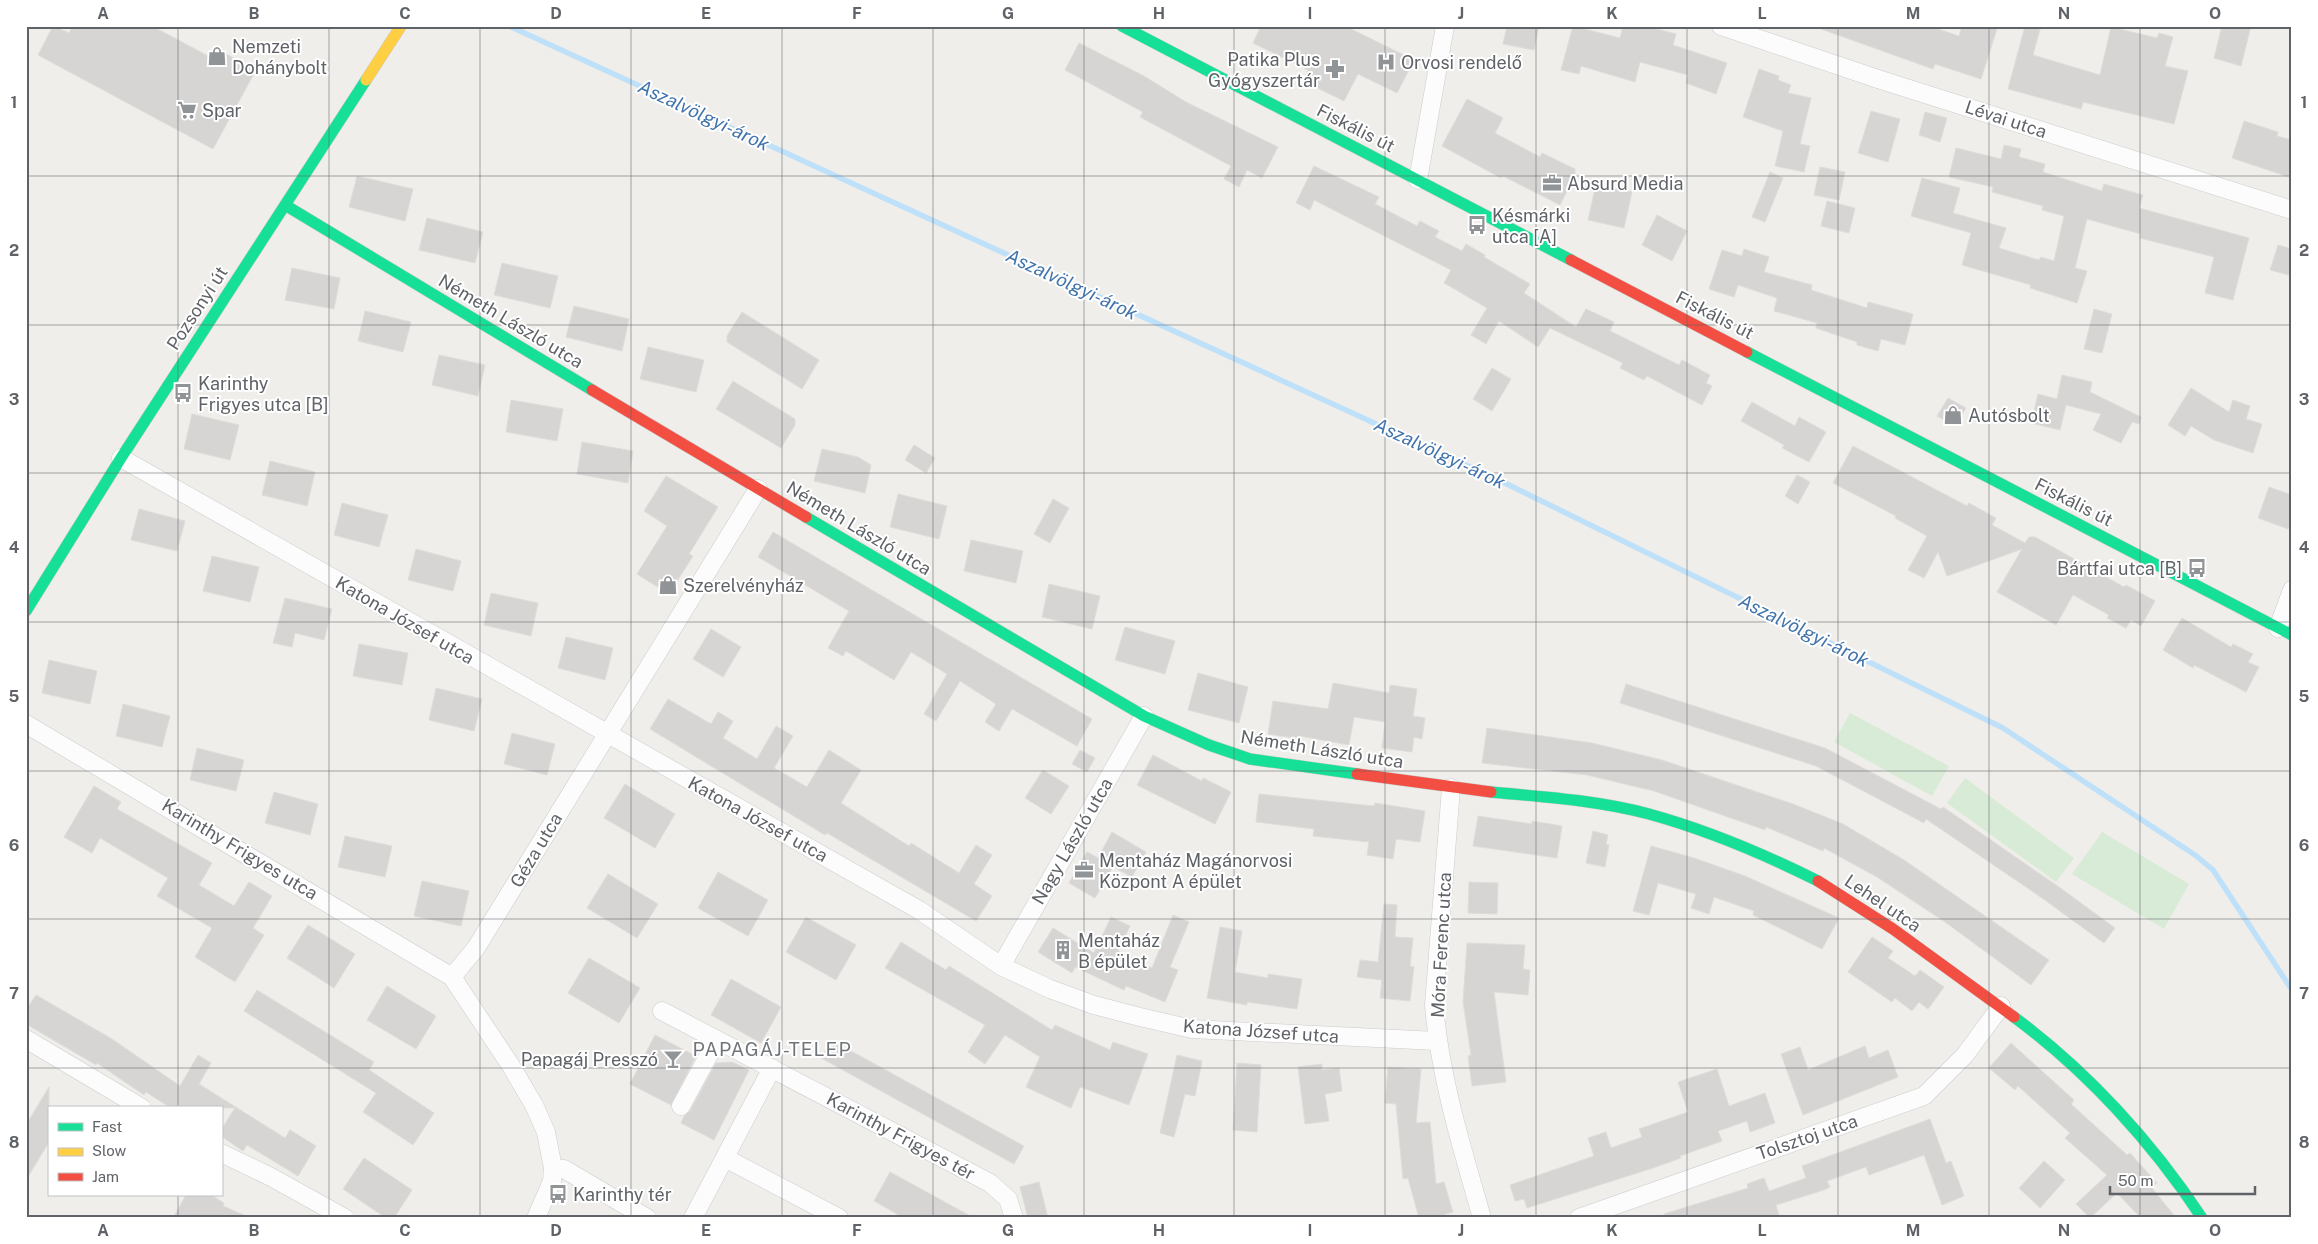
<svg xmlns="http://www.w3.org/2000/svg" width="2318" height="1244" viewBox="0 0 2318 1244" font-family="'Public Sans',sans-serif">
<rect width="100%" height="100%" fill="#efeeea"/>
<path fill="#d8ebd6" d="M1850,713L1949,766L1932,796L1834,742Z
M1965,778L2074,858L2056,882L1947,803Z
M2102,832L2189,884L2164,929L2072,874Z"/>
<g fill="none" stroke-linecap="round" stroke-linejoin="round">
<path stroke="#bfe0f9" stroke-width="5.5" d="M509,26L1505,483L2003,728L2195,855L2213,870L2292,990"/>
</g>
<path fill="#d6d5d3" stroke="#deddd9" d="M53,26L69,33L73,26H152L210,57L215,48L256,70L213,149L38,55Z
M1261,26H1345L1414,60L1397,93L1358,74L1344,101L1303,81L1308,70L1253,43Z
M1507,26H1539L1534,50L1503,44Z
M1573,26L1620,38L1623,26H1646L1676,34L1673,45L1727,63L1716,94L1686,83L1688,75L1640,62L1635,82L1581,66L1579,74L1561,70Z
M1821,26H1929L1959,36L1962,26H1988L1997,29L1981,79L1935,64L1933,69L1821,29Z
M2025,26H2041L2033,55L2100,75L2111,27L2157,38L2159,33L2173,37L2165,66L2188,71L2174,124L2083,102L2081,109L2008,89Z
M2222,26H2251L2241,66L2214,58Z
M1079,43L1144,76L1186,102L1278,147L1262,178L1247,170L1239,187L1224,179L1231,166L1140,117L1143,112L1065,70Z
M1759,69L1779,76L1778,80L1791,85L1788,93L1811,98L1800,144L1810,146L1804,172L1775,166L1783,131L1743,117Z
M1467,99L1503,118L1495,133L1540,157L1542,153L1575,169V175L1560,205L1503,176L1501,178L1442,146Z
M1871,111L1900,119L1888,162L1858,153Z
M1925,112L1947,118L1940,142L1919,135Z
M2244,121L2278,132L2277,136L2292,140V178L2232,158Z
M2004,145L2021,149L2019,157L2045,164L2043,172L2102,191L2104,184L2143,195L2139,208L2249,238L2233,300L2205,293L2214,257L2140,238L2141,234L2087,219L2075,268L2087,271L2077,303L2030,288L2031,285L1962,265L1971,233L1911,216L1922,178L1960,188L1953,213L2006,228L1999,248L2039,260L2041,257L2054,261L2064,216L2042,210L2043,206L1992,192L1993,187L1949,177L1956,148L2001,159Z
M1314,166L1379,197L1375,204L1417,226L1420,221L1439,231L1435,237L1462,251L1466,244L1485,255L1484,257L1530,284L1524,293L1576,327L1586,309L1614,322L1610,331L1679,365L1682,360L1710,375L1706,383L1712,386L1702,405L1647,376L1644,380L1620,368L1623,363L1550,328L1538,347L1499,321L1486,344L1471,335L1487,308L1444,283L1451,270L1314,200L1310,210L1296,203Z
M1820,167L1845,172L1839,200L1814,195Z
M1770,172L1783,178L1765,222L1752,217Z
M357,176L413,189L405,221L349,207Z
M1596,184L1632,192L1624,228L1588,220Z
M1827,201L1855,208L1849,233L1821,226Z
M1657,215L1687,231L1672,261L1642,245Z
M427,218L483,232L475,263L419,250Z
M2278,245L2292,249V276L2270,270Z
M1744,249L1769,257L1764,272L1812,285L1811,290L1867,308L1868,302L1913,314L1905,345L1881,339L1878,351L1857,345V342L1816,328L1817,323L1774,311L1777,298L1738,285L1734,297L1709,289L1722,250L1742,256Z
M502,263L558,276L550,308L494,295Z
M292,268L340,278L334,309L285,300Z
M574,306L629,319L622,351L566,337Z
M2094,309L2112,314L2102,353L2084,349Z
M365,311L411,322L403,352L358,341Z
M742,312L819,360L802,389L727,342V336Z
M648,347L704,360L696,392L640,379Z
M439,355L485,365L478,396L432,385Z
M1492,368L1511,379L1492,411L1473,399Z
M2062,375L2092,382L2090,392L2141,417L2139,424L2132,422L2121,443L2093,430L2101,414L2066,405L2060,430L2031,423L2038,394L2057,399Z
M733,381L795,419V425L781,448L716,409Z
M2191,388L2229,412L2233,400L2250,406L2246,419L2262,424L2253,453L2214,440L2191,426L2185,436L2168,425Z
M1948,398L1966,408L1955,426L1937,416Z
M511,400L563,409L557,441L506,432Z
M1752,402L1795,426L1799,417L1826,432L1809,462L1782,448L1784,445L1741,421Z
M192,414L239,425L230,460L184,449Z
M582,442L633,451L628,483L577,474Z
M914,445L935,458L926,473L905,460Z
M1853,446L1967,506L1969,503L1996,518L1992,525L2025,543L2029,537H2035L2124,587L2126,585L2155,601L2141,626L2131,620L2126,628L2107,618L2109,615L2073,595L2056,625L1997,592L2022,549L1947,576L1938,552L1924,578L1908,570L1927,536L1895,518L1896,516L1833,483Z
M822,449L858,457L871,465L865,493L814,481Z
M270,461L315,472L307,506L262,495Z
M1797,475L1810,482L1798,504L1785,496Z
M666,476L718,507L689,554L693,556L669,594L637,574L667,526L644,511Z
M2269,487L2292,495V519L2288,529L2258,518Z
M898,494L947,506L939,539L890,527Z
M1053,499L1069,508L1050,543L1034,534Z
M342,503L388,515L379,547L334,535Z
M139,509L185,521L177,551L131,540Z
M773,532L1092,719L1077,746L1012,709L999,731L985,722L996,704L960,681L936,721L924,714L947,674L911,652L894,680L846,651L843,656L828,648L849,611L758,557Z
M971,540L1023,551L1016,583L964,571Z
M416,549L461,561L453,591L408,580Z
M212,556L259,567L250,602L203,591Z
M1049,584L1100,596L1092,629L1042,617Z
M491,593L538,603L531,636L484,625Z
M285,598L332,609L324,640L295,633L292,647L273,643Z
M2182,618L2231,647L2233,644L2253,654L2248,662L2259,667L2246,692L2194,665L2193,668L2163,650Z
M1125,627L1175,641L1165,674L1115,660Z
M711,629L741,647L723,677L693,659Z
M566,637L613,648L605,680L558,668Z
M359,644L408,653L402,685L353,676Z
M49,660L97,671L90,704L42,693Z
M1198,673L1248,687L1239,723L1188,710Z
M1333,683L1389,693L1390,685L1417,689L1413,716L1425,718L1422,739L1414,737L1412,752L1382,748L1385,722L1354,717L1349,745L1300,736V739L1268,734L1273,701L1328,709Z
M1626,684L1825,748L1941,809L1943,807L2059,887L2115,928L2104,943L2042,898L1926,819L1924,823L1816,766L1620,703Z
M436,688L482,699L474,731L429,720Z
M668,699L711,724L718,712L733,721L723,738L757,759L776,726L793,736L774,768L807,787L829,750L861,770L841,803L909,846L911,843L959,873L976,845L992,855L974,884L992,896L976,921L827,833L825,835L650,729Z
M123,704L170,716L162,747L116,736Z
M1487,728L1592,743L1662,760L1793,804L1843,824L1904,860L2049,960L2031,985L1945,922L1877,877L1824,848L1823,851L1766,827L1765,830L1654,791L1587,775L1482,763Z
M512,733L555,744L547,775L504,764Z
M197,748L244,760L236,791L190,780Z
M1080,750L1095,758L1087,772L1072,764Z
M1153,755L1202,781L1203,778L1231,792L1215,824L1137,785Z
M1043,770L1069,786L1051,814L1025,798Z
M625,784L675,814L655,848L604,818Z
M94,786L121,802L117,809L212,863L199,885L234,906L249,882L272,896L253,928L264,935L235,982L195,957L212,928L157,896L168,878L100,838L92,853L64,837Z
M274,792L318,804L310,835L265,823Z
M1259,794L1374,806L1375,803L1425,811L1420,842L1396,839L1393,859L1367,855L1369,842L1313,836L1314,829L1256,822Z
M1478,816L1532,824V821L1562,826L1557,858L1473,846Z
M1593,831L1608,835L1606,844L1609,845L1605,867L1586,863Z
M1112,832L1146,852L1132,877L1113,867L1095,898L1069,883L1087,852L1098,858Z
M345,836L392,846L385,877L338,867Z
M1651,846L1694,858L1745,876L1839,918L1822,949L1753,915L1754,911L1714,897L1709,914L1691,908L1696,894L1658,883L1649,915L1633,911Z
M718,872L768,900L748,936L698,908Z
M608,874L658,904L637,938L587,908Z
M422,881L469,891L461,926L414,916Z
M1469,882L1498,883L1497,914L1468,913Z
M1384,904L1397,905L1395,937L1413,938L1410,966L1414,967L1410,1001L1380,998L1382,980L1357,977L1360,960L1378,962Z
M1173,915L1189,922L1170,967L1178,970L1165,1002L1126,986L1124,990L1075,967L1072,973L1038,952L1053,928L1094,953L1111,917L1130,926L1118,951L1152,968Z
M806,917L856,945L836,980L786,952Z
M308,925L355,954L334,988L287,958Z
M1220,927L1242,931L1235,972L1268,978V974L1302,979L1297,1009L1247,1002V1005L1207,998Z
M1872,937L1893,951L1888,958L1915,976L1920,970L1944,987L1928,1009L1919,1002L1912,1011L1895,998L1892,1002L1848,972Z
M901,942L946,970L949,966L1052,1030L1055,1025L1110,1050L1113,1042L1148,1054L1129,1105L1080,1087L1071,1108L1026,1087L1040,1057L1005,1035L985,1064L968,1052L985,1025L885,968Z
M1467,943L1525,945L1523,969L1530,970L1528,995L1494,992L1506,1082L1472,1086L1468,1056L1471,1055L1463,1002Z
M589,958L640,988L619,1023L568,993Z
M731,979L781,1007L761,1043L711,1015Z
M387,986L436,1016L416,1049L367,1020Z
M257,990L374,1062L369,1070L434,1113L413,1145L363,1112L376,1093L244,1011Z
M36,995L112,1039L180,1086L198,1055L211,1063L199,1084L285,1138L290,1130L316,1146L298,1176L247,1145L243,1151L221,1136V1130L235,1108H171L146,1092L144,1095L97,1063L96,1065L26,1024V1010Z
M655,1035L696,1056L671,1105L630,1084Z
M831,1040L1024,1146L1014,1164L821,1058Z
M2011,1043L2074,1100L2071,1104L2127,1155L2130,1153L2157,1183L2152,1188L2176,1218H2141L2117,1193L2090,1218L2076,1204L2107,1175L2065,1138L2070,1133L2018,1086L2015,1090L1989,1068Z
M1865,1046L1869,1058L1888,1050L1898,1077L1803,1115L1781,1054L1800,1047L1808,1070Z
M1177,1055L1202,1061L1195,1096L1185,1094L1174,1137L1160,1133Z
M732,1062L749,1070L714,1140L681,1123L684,1116L690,1111L716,1063Z
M1237,1063L1261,1065L1257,1132L1233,1130Z
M1322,1064V1070L1339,1068L1342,1091L1325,1094L1329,1121L1305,1124L1298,1067Z
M1388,1067L1421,1069L1416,1123L1430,1122L1436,1184L1444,1182L1453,1212L1433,1218H1419L1408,1178L1403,1179L1396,1104L1385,1103Z
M1717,1069L1729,1106L1765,1093L1775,1123L1750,1132L1747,1121L1718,1131L1722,1141L1680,1156L1681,1158L1653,1168L1527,1208L1524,1199L1515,1201L1510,1185L1594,1156L1588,1138L1606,1132L1611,1148L1642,1137L1639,1129L1688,1112L1678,1082Z
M49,1087V1142L26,1180V1125Z
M1930,1119L1946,1163L1951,1161L1964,1196L1942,1205L1924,1155L1869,1175L1866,1167L1827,1181L1830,1187L1824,1190L1776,1205L1780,1218H1665L1664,1214L1748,1188L1747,1184L1764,1178L1769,1191L1806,1178L1802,1166Z
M364,1158L412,1190L394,1218H386L343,1189Z
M2044,1161L2065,1180L2040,1208L2019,1188Z
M890,1172L974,1218H904L874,1201Z
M1039,1182L1048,1218H1028L1020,1187Z
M186,1195H211L224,1203L223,1206L251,1218H173Z"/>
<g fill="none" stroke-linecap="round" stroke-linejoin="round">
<g stroke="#cbcccc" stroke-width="19">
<path id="street" d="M1721,26L1881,80L2292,210
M1418,180L1445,26
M121,458L919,910L1001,966L1050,989L1094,1005L1140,1017L1192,1029L1437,1041
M2278,628L2292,590
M26,724L452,977L511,1066L534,1105L546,1132L553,1168L552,1181L536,1218
M1451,788L1434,1005C1440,1078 1462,1148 1482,1218
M1001,966L1144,716
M452,977L476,948L758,489
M662,1011L990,1183L1008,1199L1014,1218
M26,1039L142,1108
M681,1106L717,1040
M221,1153L271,1177L345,1218
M725,1158L839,1218
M553,1168L564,1169L647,1218
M693,1218L772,1068
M1579,1218L1924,1096L1965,1055L2001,1006"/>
</g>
<g stroke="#cacacb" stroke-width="12">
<path id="fast" d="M1122,26L1571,260
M285,205L592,390
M1747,352L2292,635
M806,517L1144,716L1209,745L1250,759L1357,774
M26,611L121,458L366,80
M1491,792C1543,797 1597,800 1649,814C1707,830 1764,854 1818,881
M2014,1017C2087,1071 2152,1142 2202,1218"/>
</g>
<g stroke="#cacacb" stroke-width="12">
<path id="slow" d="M366,80L401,26"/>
</g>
<g stroke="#cacacb" stroke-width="12">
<path id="jam" d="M1571,260L1747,352
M592,390L806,517
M1357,774L1491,792
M1818,881L1893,929L2014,1017"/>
</g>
<use href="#street" stroke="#fdfcfc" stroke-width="18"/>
<use href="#fast" stroke="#16e098" stroke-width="11"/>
<use href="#slow" stroke="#ffcf43" stroke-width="11"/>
<use href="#jam" stroke="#f24e42" stroke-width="11"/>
</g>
<path fill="none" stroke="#5f6368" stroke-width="1" stroke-opacity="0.55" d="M178,26V1108M329,26V1218M480,26V1218M631,26V1218M782,26V1218M933,26V1218M1084,26V1218M1234,26V1218M1385,26V1218M1536,26V1218M1687,26V1218M1838,26V1218M1989,26V1218M2140,26V1218M26,176H2292M26,325H2292M26,473H2292M26,622H2292M26,771H2292M26,919H2292M26,1068H2292M178,1195V1218"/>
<defs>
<g id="shop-bare" transform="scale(1.5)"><path d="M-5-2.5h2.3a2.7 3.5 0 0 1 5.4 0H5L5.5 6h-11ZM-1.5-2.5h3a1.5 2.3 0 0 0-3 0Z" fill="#919496" stroke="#fff" stroke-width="2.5" paint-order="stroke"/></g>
<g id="hospital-bare" transform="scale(1.5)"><path d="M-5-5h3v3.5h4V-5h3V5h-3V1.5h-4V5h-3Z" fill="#919496" stroke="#fff" stroke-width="2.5" paint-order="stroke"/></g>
<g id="pharmacy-bare" transform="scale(1.5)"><path d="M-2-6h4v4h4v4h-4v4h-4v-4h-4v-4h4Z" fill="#919496" stroke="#fff" stroke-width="2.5" paint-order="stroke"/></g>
<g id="supermarket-bare" transform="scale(1.5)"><path d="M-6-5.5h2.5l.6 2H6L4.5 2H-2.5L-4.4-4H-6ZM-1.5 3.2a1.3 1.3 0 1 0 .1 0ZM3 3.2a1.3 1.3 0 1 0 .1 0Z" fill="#919496" stroke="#fff" stroke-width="2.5" paint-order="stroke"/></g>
<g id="office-bare" transform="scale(1.5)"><path d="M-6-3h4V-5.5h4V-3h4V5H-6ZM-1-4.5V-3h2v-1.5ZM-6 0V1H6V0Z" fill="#919496" stroke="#fff" stroke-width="2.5" paint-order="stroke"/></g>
<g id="bus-bare" transform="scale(1.5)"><path d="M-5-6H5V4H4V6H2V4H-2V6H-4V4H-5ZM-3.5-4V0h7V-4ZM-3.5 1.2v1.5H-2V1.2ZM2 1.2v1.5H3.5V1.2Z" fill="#919496" stroke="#fff" stroke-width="2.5" paint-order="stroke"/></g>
<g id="building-bare" transform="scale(1.5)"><path d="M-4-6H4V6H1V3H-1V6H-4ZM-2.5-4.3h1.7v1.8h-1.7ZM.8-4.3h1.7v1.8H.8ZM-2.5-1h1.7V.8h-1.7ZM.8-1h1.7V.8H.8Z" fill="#919496" stroke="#fff" stroke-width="2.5" paint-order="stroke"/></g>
<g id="bar-bare" transform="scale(1.5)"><path d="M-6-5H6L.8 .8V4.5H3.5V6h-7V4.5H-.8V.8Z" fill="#919496" stroke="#fff" stroke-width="2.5" paint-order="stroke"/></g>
</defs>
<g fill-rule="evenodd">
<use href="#shop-bare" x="217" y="56"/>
<use href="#hospital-bare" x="1386" y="62"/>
<use href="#pharmacy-bare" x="1335" y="69"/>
<use href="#supermarket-bare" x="187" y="110"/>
<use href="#office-bare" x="1552" y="183"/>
<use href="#bus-bare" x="1477" y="225"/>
<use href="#bus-bare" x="183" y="393"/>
<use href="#shop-bare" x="1953" y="415"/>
<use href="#bus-bare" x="2197" y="568"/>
<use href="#shop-bare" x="668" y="585"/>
<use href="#office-bare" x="1084" y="870"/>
<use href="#building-bare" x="1063" y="950"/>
<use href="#bar-bare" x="673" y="1059"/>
<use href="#bus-bare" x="558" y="1194"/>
</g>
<g text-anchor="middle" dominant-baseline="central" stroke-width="4" stroke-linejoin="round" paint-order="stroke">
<g font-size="18" fill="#5f6368" stroke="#fff" text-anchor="start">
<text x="232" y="46">Nemzeti<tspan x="232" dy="21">Dohánybolt</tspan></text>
<text x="1320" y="59" text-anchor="end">Patika Plus<tspan x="1320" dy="21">Gyógyszertár</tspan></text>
<text x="1401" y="62">Orvosi rendelő</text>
<text x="202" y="110">Spar</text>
<text x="1567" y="183">Absurd Media</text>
<text x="1492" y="215">Késmárki<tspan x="1492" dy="21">utca [A]</tspan></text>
<text x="198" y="383">Karinthy<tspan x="198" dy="21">Frigyes utca [B]</tspan></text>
<text x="1968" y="415">Autósbolt</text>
<text x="2182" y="568" text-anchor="end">Bártfai utca [B]</text>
<text x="683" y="585">Szerelvényház</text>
<text x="1099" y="860">Mentaház Magánorvosi<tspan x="1099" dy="21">Központ A épület</tspan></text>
<text x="1078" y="940">Mentaház<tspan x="1078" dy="21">B épület</tspan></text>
<text x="658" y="1059" text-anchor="end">Papagáj Presszó</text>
<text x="573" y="1194">Karinthy tér</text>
</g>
<g font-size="18" fill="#5f6368" stroke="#fff">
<text transform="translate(2006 119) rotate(18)">Lévai utca</text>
<text transform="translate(1356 128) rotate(27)">Fiskális út</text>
<text transform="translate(197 308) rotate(-57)">Pozsonyi út</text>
<text transform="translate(1715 315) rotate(27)">Fiskális út</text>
<text transform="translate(511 321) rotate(31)">Németh László utca</text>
<text transform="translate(2074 502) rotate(27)">Fiskális út</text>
<text transform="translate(859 528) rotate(31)">Németh László utca</text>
<text transform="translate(405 620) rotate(30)">Katona József utca</text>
<text transform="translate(1322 749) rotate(9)">Németh László utca</text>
<text transform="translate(758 819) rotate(29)">Katona József utca</text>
<text transform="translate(1072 841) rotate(-60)">Nagy László utca</text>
<text transform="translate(240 849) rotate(31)">Karinthy Frigyes utca</text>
<text transform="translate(536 850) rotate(-59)">Géza utca</text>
<text transform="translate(1883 903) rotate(34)">Lehel utca</text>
<text transform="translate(1441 945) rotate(-87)">Móra Ferenc utca</text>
<text transform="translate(1261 1031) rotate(4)">Katona József utca</text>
<text transform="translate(901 1136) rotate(28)">Karinthy Frigyes tér</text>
<text transform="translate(1807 1137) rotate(-19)">Tolsztoj utca</text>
</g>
<g font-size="19" font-style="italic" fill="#4174aa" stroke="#fff">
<text transform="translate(704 115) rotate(25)">Aszalvölgyi-árok</text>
<text transform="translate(1072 284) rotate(25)">Aszalvölgyi-árok</text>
<text transform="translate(1440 453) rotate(25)">Aszalvölgyi-árok</text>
<text transform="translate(1804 630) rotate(26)">Aszalvölgyi-árok</text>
</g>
<g font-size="19" letter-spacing="1" fill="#70757a" stroke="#fff">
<text x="772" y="1049">PAPAGÁJ-TELEP</text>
</g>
</g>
<rect width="2318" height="1244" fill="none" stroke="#ffffff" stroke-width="55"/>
<rect x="48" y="1106" width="175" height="90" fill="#ffffff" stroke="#bfc1c3"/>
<rect x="58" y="1123" width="25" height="8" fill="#16e098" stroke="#bfc1c3"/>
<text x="92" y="1132" font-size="15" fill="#5f6368">Fast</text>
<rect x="58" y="1148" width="25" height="8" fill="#ffcf43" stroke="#bfc1c3"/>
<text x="92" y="1156" font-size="15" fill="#5f6368">Slow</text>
<rect x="58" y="1173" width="25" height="8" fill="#f24e42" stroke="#bfc1c3"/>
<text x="92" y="1182" font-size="15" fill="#5f6368">Jam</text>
<path d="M2110 1186v8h145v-8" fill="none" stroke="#5f6368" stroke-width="2.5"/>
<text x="2118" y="1186" font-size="15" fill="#5f6368" stroke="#ffffff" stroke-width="4" paint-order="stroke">50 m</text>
<rect x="28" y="28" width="2262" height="1188" fill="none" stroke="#5f6368" stroke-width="2"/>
<g font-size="16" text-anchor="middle" font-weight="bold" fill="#5f6368">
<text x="103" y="19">A</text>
<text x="254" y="19">B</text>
<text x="405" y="19">C</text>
<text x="556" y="19">D</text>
<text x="706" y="19">E</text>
<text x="857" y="19">F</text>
<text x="1008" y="19">G</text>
<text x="1159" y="19">H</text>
<text x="1310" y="19">I</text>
<text x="1461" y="19">J</text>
<text x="1612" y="19">K</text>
<text x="1762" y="19">L</text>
<text x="1913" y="19">M</text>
<text x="2064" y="19">N</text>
<text x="2215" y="19">O</text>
<text x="14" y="108">1</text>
<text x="2304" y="108">1</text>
<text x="14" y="256">2</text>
<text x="2304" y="256">2</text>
<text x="14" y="405">3</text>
<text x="2304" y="405">3</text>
<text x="14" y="553">4</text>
<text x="2304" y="553">4</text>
<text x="14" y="702">5</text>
<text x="2304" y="702">5</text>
<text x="14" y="851">6</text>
<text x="2304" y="851">6</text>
<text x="14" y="999">7</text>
<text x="2304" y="999">7</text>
<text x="14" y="1148">8</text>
<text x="2304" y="1148">8</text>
<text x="103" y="1236">A</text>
<text x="254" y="1236">B</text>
<text x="405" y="1236">C</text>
<text x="556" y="1236">D</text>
<text x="706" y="1236">E</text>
<text x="857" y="1236">F</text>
<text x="1008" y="1236">G</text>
<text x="1159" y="1236">H</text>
<text x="1310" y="1236">I</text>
<text x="1461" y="1236">J</text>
<text x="1612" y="1236">K</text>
<text x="1762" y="1236">L</text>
<text x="1913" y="1236">M</text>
<text x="2064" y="1236">N</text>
<text x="2215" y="1236">O</text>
</g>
</svg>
